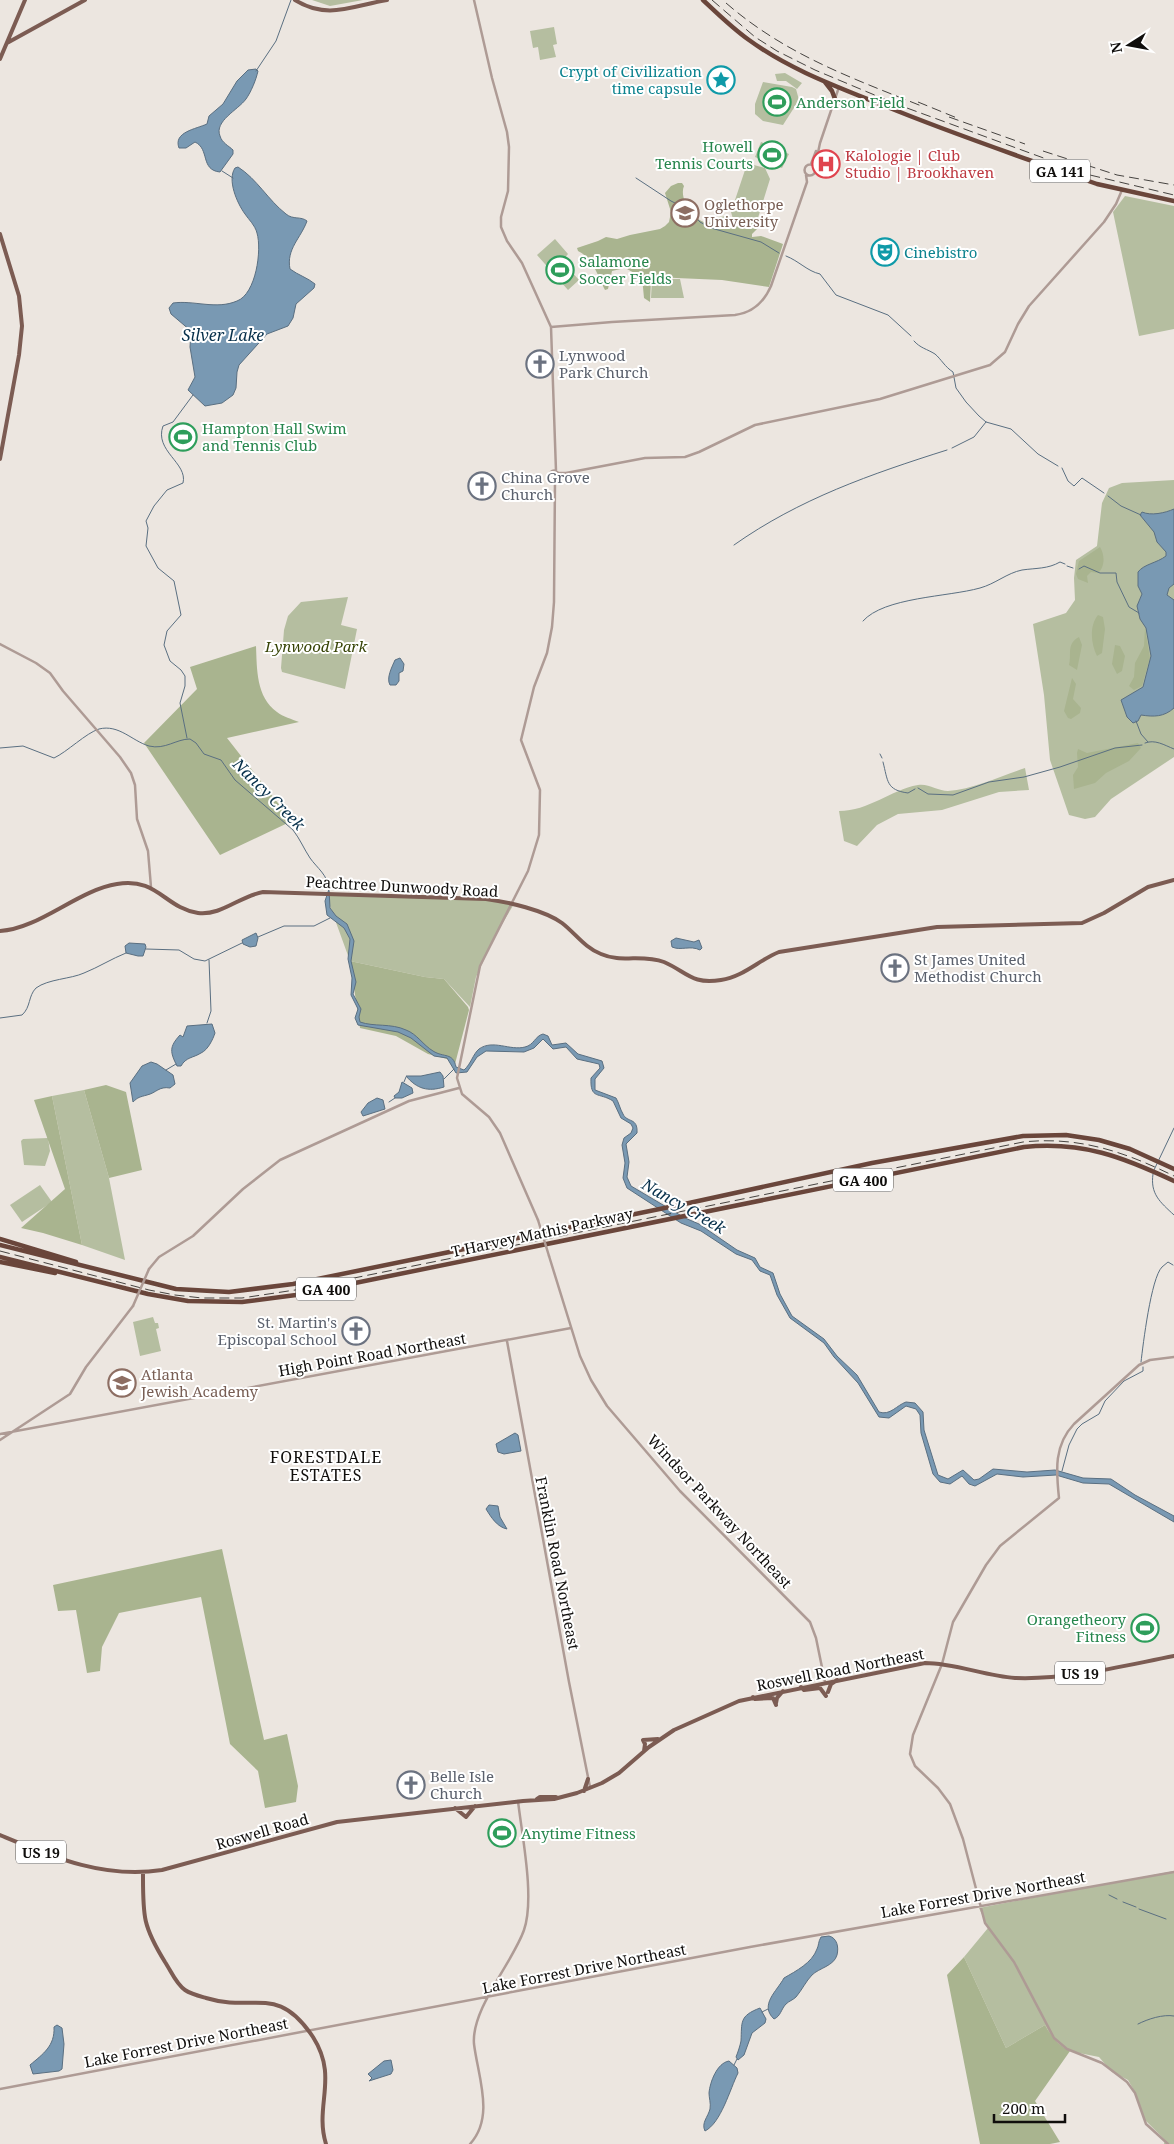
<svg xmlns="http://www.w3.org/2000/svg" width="1174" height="2144" viewBox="0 0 1174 2144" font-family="'Noto Serif',serif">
<rect width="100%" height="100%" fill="#ece6e0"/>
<path fill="#b5bea0" d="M312,0H363L330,6Z
M554,27L557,44L553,45L556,57L540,60L538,47L533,48L530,31Z
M785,73L802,83L797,89L786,81H777L775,74Z
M763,82L792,87L796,89L799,100L783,125L763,121L755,114V104Z
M761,142L789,154L782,168L755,157Z
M754,165L765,168L770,179L757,221L754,226L744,227L733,219L731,212L745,170Z
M1125,196L1174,206V329L1139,336L1113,212Z
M555,239L568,254L562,261L579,280L568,290L537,255Z
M652,279H680L684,298H651Z
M1174,480V757L1111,799L1095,817L1085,819L1069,815L1050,760L1044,695L1033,624L1066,613L1075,600L1074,578L1076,560L1097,546L1102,503L1109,488L1122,483Z
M348,597L341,625L357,629L345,689L282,672L281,668L284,630L288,616L301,602Z
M1025,768L1029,790L999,792L942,810L898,814L877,825L857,846L844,841L839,811C869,811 890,790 918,785C928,783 938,791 948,791C974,789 1001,776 1025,768Z
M326,895L458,897L514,904L495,936L476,977L470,1007L444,979L425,977L350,961Z
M84,1090L109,1178L125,1260L82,1245L52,1096Z
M48,1138L50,1151L45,1166L24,1165L21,1141L23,1139Z
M40,1185L52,1202L22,1222L10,1205Z
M153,1317L155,1323H158L159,1328L156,1329L161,1351L140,1356L133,1322Z
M1174,1871V2144H1164L1165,2140L1144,2119L1136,2094L1128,2080L1112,2072L1099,2057L1074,2052L1062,2046L1051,2036L1045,2025L1006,2048L964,1957L988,1928L979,1908Z"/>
<path fill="#a9b48f" d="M678,183H682L684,186C677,202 704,236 719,217L729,216C737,233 744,227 757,226L758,228L752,234V237L761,236L783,244L769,287L722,280L654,277L651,279L650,302L644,298L642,277L625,268L612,271L608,289L605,290C597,275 594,259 578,251L577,248L598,241L606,237L617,239L630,235L660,229L665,226L669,222L671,212L665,193L671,186Z
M1100,547C1105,555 1105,567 1098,573L1091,572L1087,576L1088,583L1078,579L1076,574L1079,561Z
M1098,615L1103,617L1105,629L1102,653L1097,656C1091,644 1089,626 1098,615Z
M1145,628L1150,658L1142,686L1134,690L1129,686L1134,677L1135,663L1144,646Z
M1079,637L1082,645L1077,670L1069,665C1072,654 1066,644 1079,637Z
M1115,645L1120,646L1125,656L1122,671L1117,674L1112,664Z
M256,646C257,669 256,697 277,712C283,717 292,719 299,722L227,738L292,821L220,855L144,743L197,689L190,667Z
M1072,678L1076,684L1073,699L1081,708L1080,713L1071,719L1068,718L1064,711Z
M1138,743L1141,748L1129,761L1106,773L1095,783L1074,789L1073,775L1078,767L1077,753L1078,749L1087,753Z
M350,961L425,977L444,979L468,1007L469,1010L455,1064L447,1059L428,1054L396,1036L360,1028Z
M106,1085L126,1092L142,1170L109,1178L84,1090Z
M52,1096L82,1245L43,1233L21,1228L65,1189L34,1100Z
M222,1549L264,1740L287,1734L298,1786L296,1802L265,1808L258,1771L230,1744L201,1597L119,1613L102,1647L100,1671L87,1673L76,1610L58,1611L53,1585Z
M964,1957L1006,2048L1045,2025C1051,2036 1058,2045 1070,2051L1035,2101L1060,2142L1050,2144H980L947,1975Z"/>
<path fill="#7999b3" stroke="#5a6f81" d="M256,69L258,71C256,80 251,92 246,99C238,110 214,121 220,136C222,143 229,146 233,150V154L220,172C200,170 210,149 195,142L186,148H179C173,132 196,129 207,124L209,116L223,104L237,81L248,70Z
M238,167C257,179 268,200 286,214C293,220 301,216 307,221C301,238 286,249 290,269C298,275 308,278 315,284L314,288L296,304L293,318L288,326L267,334L239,365L237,372L236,388L233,395L222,403L205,406L188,390L195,377L190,347L191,331L171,314L169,308L173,303C194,300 216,310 237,301C256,294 262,250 257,233C255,225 249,220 245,214C237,203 227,180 235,168Z
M1174,509V584L1169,588L1167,595L1174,600V708C1164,717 1154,717 1141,715L1138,721L1133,723L1127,717L1121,700L1143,687L1151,656L1146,628L1140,619L1137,606L1142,594L1138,586V572C1144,564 1157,563 1166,556V552L1157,542L1154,532L1140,515L1142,512C1151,516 1165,513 1174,509Z
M400,658L404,664L403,671L399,673V681L396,685H390C386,678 392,667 395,660Z
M329,889L330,908L336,916L347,924L354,941L351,961L356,982L353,994L361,1009L359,1017L360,1022C374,1027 391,1023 406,1030C417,1034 423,1045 433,1051C444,1058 453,1052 456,1067L464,1070C471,1064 473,1054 479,1049C493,1039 510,1051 525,1047C534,1045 535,1036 543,1034L548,1036L552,1045L566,1043L578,1054L602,1061L604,1068L595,1079V1090L616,1098C619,1103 620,1109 623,1114C627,1123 638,1117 637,1133L626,1144L629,1162L627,1177L631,1186L685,1218L699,1224L737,1250L755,1258L760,1267L773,1273L780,1294L792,1316L824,1339L837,1356L857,1375L879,1412C890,1416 897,1405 906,1402L915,1403L923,1412L924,1430L938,1475L948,1479L963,1470L974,1480L979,1479L993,1469L1027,1472L1055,1470L1083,1478L1111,1479L1135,1495L1174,1516V1522L1109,1484L1083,1483L1056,1475L1023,1477L997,1474L975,1486L969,1484L962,1476L950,1484L940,1482L933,1474L921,1433L920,1415L916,1409L906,1406L889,1418L879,1417L858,1383L834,1357L824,1343L790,1318L777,1295L770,1275L760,1271L752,1260L736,1254L701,1231L681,1223L627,1188L623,1178L625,1163L622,1145L624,1138L631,1133L633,1128L631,1124L621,1118L613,1101C599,1092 590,1100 591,1078L600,1068L599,1064L577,1059L566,1047L553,1049L543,1039L534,1048L524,1052L486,1051L477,1057L467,1072L456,1073L447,1058L434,1056L411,1038L398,1032L358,1025L355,1018L358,1009L351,995L352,978L348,959L350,939L344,928L327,915L325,901Z
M256,933L258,938L256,946L250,947L243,944L242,940Z
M676,938L694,942L699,940L702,948L700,950C690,945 681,951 672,947L671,941Z
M129,943L145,944L146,947L143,956H138L126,953L125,946Z
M212,1024L215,1033C213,1039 208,1050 201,1053C193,1058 186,1057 181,1066H177C170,1052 169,1047 180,1035L183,1037L187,1026Z
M151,1062L157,1064L173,1075L175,1084L170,1088C159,1086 156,1093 147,1095C140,1097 138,1097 133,1102L130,1083L142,1066Z
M440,1072L443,1076L444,1087C428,1092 417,1089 406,1076H421Z
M402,1082L412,1088L413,1093L402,1098H395L394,1096L399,1092Z
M377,1098L383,1100L385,1109L363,1116L361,1112L368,1103Z
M515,1433L518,1435L521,1451L504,1454L498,1452L496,1444Z
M489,1505L498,1506L500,1517L507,1529C497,1527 491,1517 486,1509Z
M829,1936C837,1938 839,1947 837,1955C834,1966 819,1968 812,1975C806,1981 802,1990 796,1997C793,2000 789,2001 786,2004C781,2009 781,2016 774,2019C759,2005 777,1991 784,1978C796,1971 812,1963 817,1949C819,1945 818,1942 821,1937Z
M760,2008L766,2019L765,2023L752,2033L744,2055L738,2060L736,2057C738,2052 740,2046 741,2041C742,2022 739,2016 760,2008Z
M57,2025L62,2028L64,2044L62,2069L59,2071L33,2074L30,2065C43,2054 55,2046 54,2027Z
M391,2060L393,2070L391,2074L369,2081L372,2078L368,2074L384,2061Z
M729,2061L737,2068L738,2073C730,2089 721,2123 705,2131C701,2123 708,2117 710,2109C711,2103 709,2098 709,2093C710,2082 717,2063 729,2061Z"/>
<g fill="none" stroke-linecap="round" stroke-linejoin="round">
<path stroke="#5a6f81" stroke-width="1" d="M256,71L276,41L291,0
M222,171L233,178
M636,178L671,201L689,210L700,222L711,228L761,242L779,253
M786,256C799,261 807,271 820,274L836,295L888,315L911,336
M914,341C920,348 927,349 935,354C941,359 945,367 953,372L956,388L966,402L979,416L986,422L1011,429L1038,454L1058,466
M952,448L974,437L986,422
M1062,468L1068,481L1074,486L1082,478L1104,493
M1108,496L1121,506L1141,515
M734,545C799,499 871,474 947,450
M1067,566L1073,568
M1079,569L1084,566L1100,573H1116L1117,582L1129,607L1139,613
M863,621C884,597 948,597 980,588C995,584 1007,573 1022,570C1036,568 1048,569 1060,562L1065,564
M1136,721L1141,734L1148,742
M187,738L180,703L185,686V676L181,670L170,661L164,645L167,631L181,615L174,581L158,568L146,546L148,528L146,521L154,506L167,490L183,483C188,463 154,451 163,426L173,422L193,395
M1145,743C1155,739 1164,745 1174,749
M0,748L23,746L54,758C67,752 86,733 99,729C119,724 132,741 149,746C165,750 176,739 190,739L196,743L204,754L221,760L235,780L293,830C300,839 304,849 310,858C317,868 328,875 329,889
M880,754L882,758
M883,762C888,781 886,790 908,793L915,789
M918,788L928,794L953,795L989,782L1024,777L1060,767L1115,748L1142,745
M258,937L284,926H314L330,918
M146,949L179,950L194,959L205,961L242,943
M0,1018L22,1015C31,1007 28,996 36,988C48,979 71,979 84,973C99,967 111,959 126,953
M207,1023L211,1011L209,960
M166,1070L176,1064
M444,1079L454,1069
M404,1082L406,1077
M389,1102L395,1098
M1154,1170L1174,1128
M1153,1174C1150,1194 1160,1202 1174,1215
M1141,1362C1143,1345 1151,1278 1162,1267C1164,1265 1166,1264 1168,1262L1173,1265
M1062,1471L1069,1445L1077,1429L1082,1424L1099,1414L1105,1401L1124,1381L1143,1371V1367
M1109,1895L1117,1899
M1123,1902L1136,1907
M1139,1909L1166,1919
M762,2012L768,2009
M1138,2024C1148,2019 1163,2014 1174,2016
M734,2065L737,2059"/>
<path stroke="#ae9b95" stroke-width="2.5" d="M474,0L492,78L507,132L509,147L508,191L501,217V227L507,241L522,263L551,327L556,471
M811,164L816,151
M804.5 170a5.5 5.5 0 1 1 11 0a5.5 5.5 0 1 1-11 0Z
M815,167L820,143L839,87
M551,327L612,322L735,315C752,313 764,302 771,286L807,182L806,175
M549.5 475a4.5 4.5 0 1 1 9 0a4.5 4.5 0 1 1-9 0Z
M558,473H566L645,458L685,457L699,452L755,425L880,399L990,365L1005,352L1018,324L1029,306L1104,222L1116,204L1122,190
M0,644L36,663L50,673L63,691L120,757L131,773L135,785L137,819L148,851L151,887
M538,1220L500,1133L489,1117L462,1094L457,1078L480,966L528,871L539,835L540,790L521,740L534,687L547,653L552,627L554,602L555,480
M549,1256L580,1356L591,1380L607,1406L680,1491L810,1622L816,1638L825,1682
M149,1269L159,1257L193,1236L243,1189L280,1160L409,1101L459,1088
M507,1341L569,1682L590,1787
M0,1434L571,1328
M0,1440L70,1394L86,1367L133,1306
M0,2089L750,1947L1174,1872
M470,2144C495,2117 478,2077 474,2044C471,2009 513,1962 524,1930C535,1898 522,1836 518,1801
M1168,2144L1146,2124L1135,2093L1127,2082L1102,2063L1067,2049L1054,2038L1014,1962L985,1923L963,1839L950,1804L938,1788L915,1766L910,1754L913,1735L942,1664L953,1622L986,1565L1000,1546L1059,1498C1056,1470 1054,1445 1074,1424L1139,1365L1150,1360L1174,1357"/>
<path stroke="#7c5c53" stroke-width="4" d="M295,0C327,20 352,6 387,0
M7,43L85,0
M0,59L25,0
M0,234L19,296L22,326L19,355L0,459
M0,931C39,929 78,890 117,884C157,877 165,908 198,913C221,916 240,896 263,892L486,899C508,902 544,910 562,923C575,933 585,948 601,954C621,963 643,954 664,962C687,972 692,985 721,980C743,977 759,960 779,952L937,927L1082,923L1104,913L1148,887L1174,880
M801,1687L804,1690L820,1688L826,1696
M828,1692L831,1684L837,1680
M753,1697L755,1699L773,1698L776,1705
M776,1703L777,1698L783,1691
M644,1751L645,1744L643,1740L658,1739
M584,1791L588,1779
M537,1799L540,1797H556
M455,1808L466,1817L475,1806
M0,1835C53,1857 103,1879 162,1870L337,1822L523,1801L554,1799L577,1793L602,1783L619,1773L649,1747L674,1730L739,1701L925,1663C955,1663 985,1676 1015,1678C1068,1680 1122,1666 1174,1656
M143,1872C143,1915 142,1925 165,1962C171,1971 176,1984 185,1990C191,1994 199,1996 206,1998C255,2013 277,1983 313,2037C339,2078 314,2105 326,2144"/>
<path stroke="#6a463b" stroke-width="4.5" d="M703,0C718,14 732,28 749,40C790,70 838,87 885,106C948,132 1013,154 1077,177L1097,184L1174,201
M825,82L832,91L835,99
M0,1239L76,1262
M0,1245L176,1289L229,1292L293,1284L689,1203L872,1163L1023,1136L1066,1135L1099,1140L1130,1149L1174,1169
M0,1257L148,1294L188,1301L242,1302L296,1295L1024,1147C1082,1141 1123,1157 1174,1181
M0,1262L55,1273"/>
<path stroke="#464340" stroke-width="1" stroke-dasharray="10 5" stroke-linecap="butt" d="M712,0L755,37L777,51L815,70L896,104L1090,175L1174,195
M726,3C786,55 852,78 924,107
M918,102L957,118
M949,117L1025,144
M1043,151L1117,175L1174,185
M0,1251L149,1290L175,1295L202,1298H242L295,1290L1023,1142C1079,1136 1125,1152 1174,1176"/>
<path stroke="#ae9b95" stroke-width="2.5" d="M538,1220L549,1256
M133,1306L149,1269"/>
</g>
<defs>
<g id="sight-ring" transform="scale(1.4375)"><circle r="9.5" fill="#fff" stroke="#0f9aa8" stroke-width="1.5"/><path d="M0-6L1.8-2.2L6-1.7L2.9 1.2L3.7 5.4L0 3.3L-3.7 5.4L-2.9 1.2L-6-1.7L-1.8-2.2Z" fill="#0f9aa8"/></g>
<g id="stadium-ring" transform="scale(1.4375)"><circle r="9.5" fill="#fff" stroke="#2e9e5b" stroke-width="1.5"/><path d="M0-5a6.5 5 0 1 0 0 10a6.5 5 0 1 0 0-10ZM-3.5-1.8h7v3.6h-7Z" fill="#2e9e5b"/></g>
<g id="hospital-ring" transform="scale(1.4375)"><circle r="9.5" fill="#fff" stroke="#e0444e" stroke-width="1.5"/><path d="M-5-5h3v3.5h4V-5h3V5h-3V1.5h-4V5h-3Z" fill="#e0444e"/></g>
<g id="university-ring" transform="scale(1.4375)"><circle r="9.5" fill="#fff" stroke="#8d6e63" stroke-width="1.5"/><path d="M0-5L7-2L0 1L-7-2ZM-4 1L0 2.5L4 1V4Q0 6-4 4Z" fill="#8d6e63"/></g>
<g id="theatre-ring" transform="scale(1.4375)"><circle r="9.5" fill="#fff" stroke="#0f9aa8" stroke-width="1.5"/><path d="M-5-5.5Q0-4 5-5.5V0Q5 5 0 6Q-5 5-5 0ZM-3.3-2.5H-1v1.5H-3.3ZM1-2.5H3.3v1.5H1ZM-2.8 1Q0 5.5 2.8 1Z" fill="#0f9aa8"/></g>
<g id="church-ring" transform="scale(1.4375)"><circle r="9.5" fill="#fff" stroke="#6b7280" stroke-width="1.5"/><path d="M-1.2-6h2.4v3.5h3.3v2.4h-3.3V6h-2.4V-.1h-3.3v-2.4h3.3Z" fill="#6b7280"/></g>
<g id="school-ring" transform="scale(1.4375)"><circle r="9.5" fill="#fff" stroke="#8d6e63" stroke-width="1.5"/><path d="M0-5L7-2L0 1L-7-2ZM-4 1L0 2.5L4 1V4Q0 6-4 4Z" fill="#8d6e63"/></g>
</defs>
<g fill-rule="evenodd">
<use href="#sight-ring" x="721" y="80"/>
<use href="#stadium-ring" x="777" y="102"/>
<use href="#stadium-ring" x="772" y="155"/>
<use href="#hospital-ring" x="826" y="164"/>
<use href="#university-ring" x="685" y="213"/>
<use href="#theatre-ring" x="885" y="252"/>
<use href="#stadium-ring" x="560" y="270"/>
<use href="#church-ring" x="540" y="364"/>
<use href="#stadium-ring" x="183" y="437"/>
<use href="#church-ring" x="482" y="486"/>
<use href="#church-ring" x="895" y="968"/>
<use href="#church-ring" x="356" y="1331"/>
<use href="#school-ring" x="122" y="1383"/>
<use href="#stadium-ring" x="1145" y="1628"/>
<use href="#church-ring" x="411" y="1785"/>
<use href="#stadium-ring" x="502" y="1833"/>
</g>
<g text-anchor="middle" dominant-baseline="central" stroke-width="4" stroke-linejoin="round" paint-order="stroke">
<g fill="#fff" stroke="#585655" stroke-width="1">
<rect x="1030" y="159.5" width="60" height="23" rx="4"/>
<rect x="833" y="1168.5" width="60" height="23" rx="4"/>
<rect x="296" y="1277.5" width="60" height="23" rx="4"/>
<rect x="1055" y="1661.5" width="50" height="23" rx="4"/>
<rect x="16" y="1840.5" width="50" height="23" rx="4"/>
</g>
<g font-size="14" font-weight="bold" fill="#100e0c">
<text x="1060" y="171">GA 141</text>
<text x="863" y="1180">GA 400</text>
<text x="326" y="1289">GA 400</text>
<text x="1080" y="1673">US 19</text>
<text x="41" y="1852">US 19</text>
</g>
<g font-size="15" fill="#0d838f" stroke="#fff" text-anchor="end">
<text x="702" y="71">Crypt of Civilization<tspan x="702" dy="17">time capsule</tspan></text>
<text x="904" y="252" text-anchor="start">Cinebistro</text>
</g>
<g font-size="15" fill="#27864d" stroke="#fff" text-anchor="start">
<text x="796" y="102">Anderson Field</text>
<text x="753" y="146" text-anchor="end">Howell<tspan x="753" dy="17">Tennis Courts</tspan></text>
<text x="579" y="261">Salamone<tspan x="579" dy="17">Soccer Fields</tspan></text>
<text x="202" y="428">Hampton Hall Swim<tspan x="202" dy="17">and Tennis Club</tspan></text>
<text x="1126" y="1619" text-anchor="end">Orangetheory<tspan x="1126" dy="17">Fitness</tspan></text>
<text x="521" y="1833">Anytime Fitness</text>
</g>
<g font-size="15" fill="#be3a42" stroke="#fff" text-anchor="start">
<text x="845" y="155">Kalologie | Club<tspan x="845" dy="17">Studio | Brookhaven</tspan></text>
</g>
<g font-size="15" fill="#785e54" stroke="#fff" text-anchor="start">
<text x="704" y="204">Oglethorpe<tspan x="704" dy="17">University</tspan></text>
<text x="141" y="1374">Atlanta<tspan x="141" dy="17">Jewish Academy</tspan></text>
</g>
<g font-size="15" fill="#5b616d" stroke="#fff" text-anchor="start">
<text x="559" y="355">Lynwood<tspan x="559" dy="17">Park Church</tspan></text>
<text x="501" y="477">China Grove<tspan x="501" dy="17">Church</tspan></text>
<text x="914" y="959">St James United<tspan x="914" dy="17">Methodist Church</tspan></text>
<text x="337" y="1322" text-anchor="end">St. Martin's<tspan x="337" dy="17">Episcopal School</tspan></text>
<text x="430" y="1776">Belle Isle<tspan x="430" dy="17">Church</tspan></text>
</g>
<g font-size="15" font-style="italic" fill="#374406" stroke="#fff">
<text x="316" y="646">Lynwood Park</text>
</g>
<g font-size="15" fill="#100e0c" stroke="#fff">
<text transform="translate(402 886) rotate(3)">Peachtree Dunwoody Road</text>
<text transform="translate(542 1232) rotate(-12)">T Harvey Mathis Parkway</text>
<text transform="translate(372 1354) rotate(-10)">High Point Road Northeast</text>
<text transform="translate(720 1511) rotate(47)">Windsor Parkway Northeast</text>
<text transform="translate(558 1563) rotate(79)">Franklin Road Northeast</text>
<text transform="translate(840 1669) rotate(-11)">Roswell Road Northeast</text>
<text transform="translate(262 1831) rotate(-16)">Roswell Road</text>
<text transform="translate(983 1894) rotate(-10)">Lake Forrest Drive Northeast</text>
<text transform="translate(584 1968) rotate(-11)">Lake Forrest Drive Northeast</text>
<text transform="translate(186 2042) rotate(-11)">Lake Forrest Drive Northeast</text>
</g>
<g font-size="16" font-style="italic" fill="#07304b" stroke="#fff">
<text x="223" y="335">Silver Lake</text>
<text transform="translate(269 794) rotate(45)">Nancy Creek</text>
<text transform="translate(684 1206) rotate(30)">Nancy Creek</text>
</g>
<g font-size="16" letter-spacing="1" fill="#100e0c" stroke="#fff">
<text x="326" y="1457">FORESTDALE<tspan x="326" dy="18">ESTATES</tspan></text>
</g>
</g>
<g transform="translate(1129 45) rotate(259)" stroke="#ffffff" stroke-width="4" paint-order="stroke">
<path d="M0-4L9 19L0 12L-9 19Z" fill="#100e0c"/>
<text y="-8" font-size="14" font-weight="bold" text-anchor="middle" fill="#100e0c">N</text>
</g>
<path d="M994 2114v8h71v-8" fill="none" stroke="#100e0c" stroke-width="2.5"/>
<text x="1002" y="2114" font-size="15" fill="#100e0c" stroke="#ffffff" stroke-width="4" paint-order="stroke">200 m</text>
</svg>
